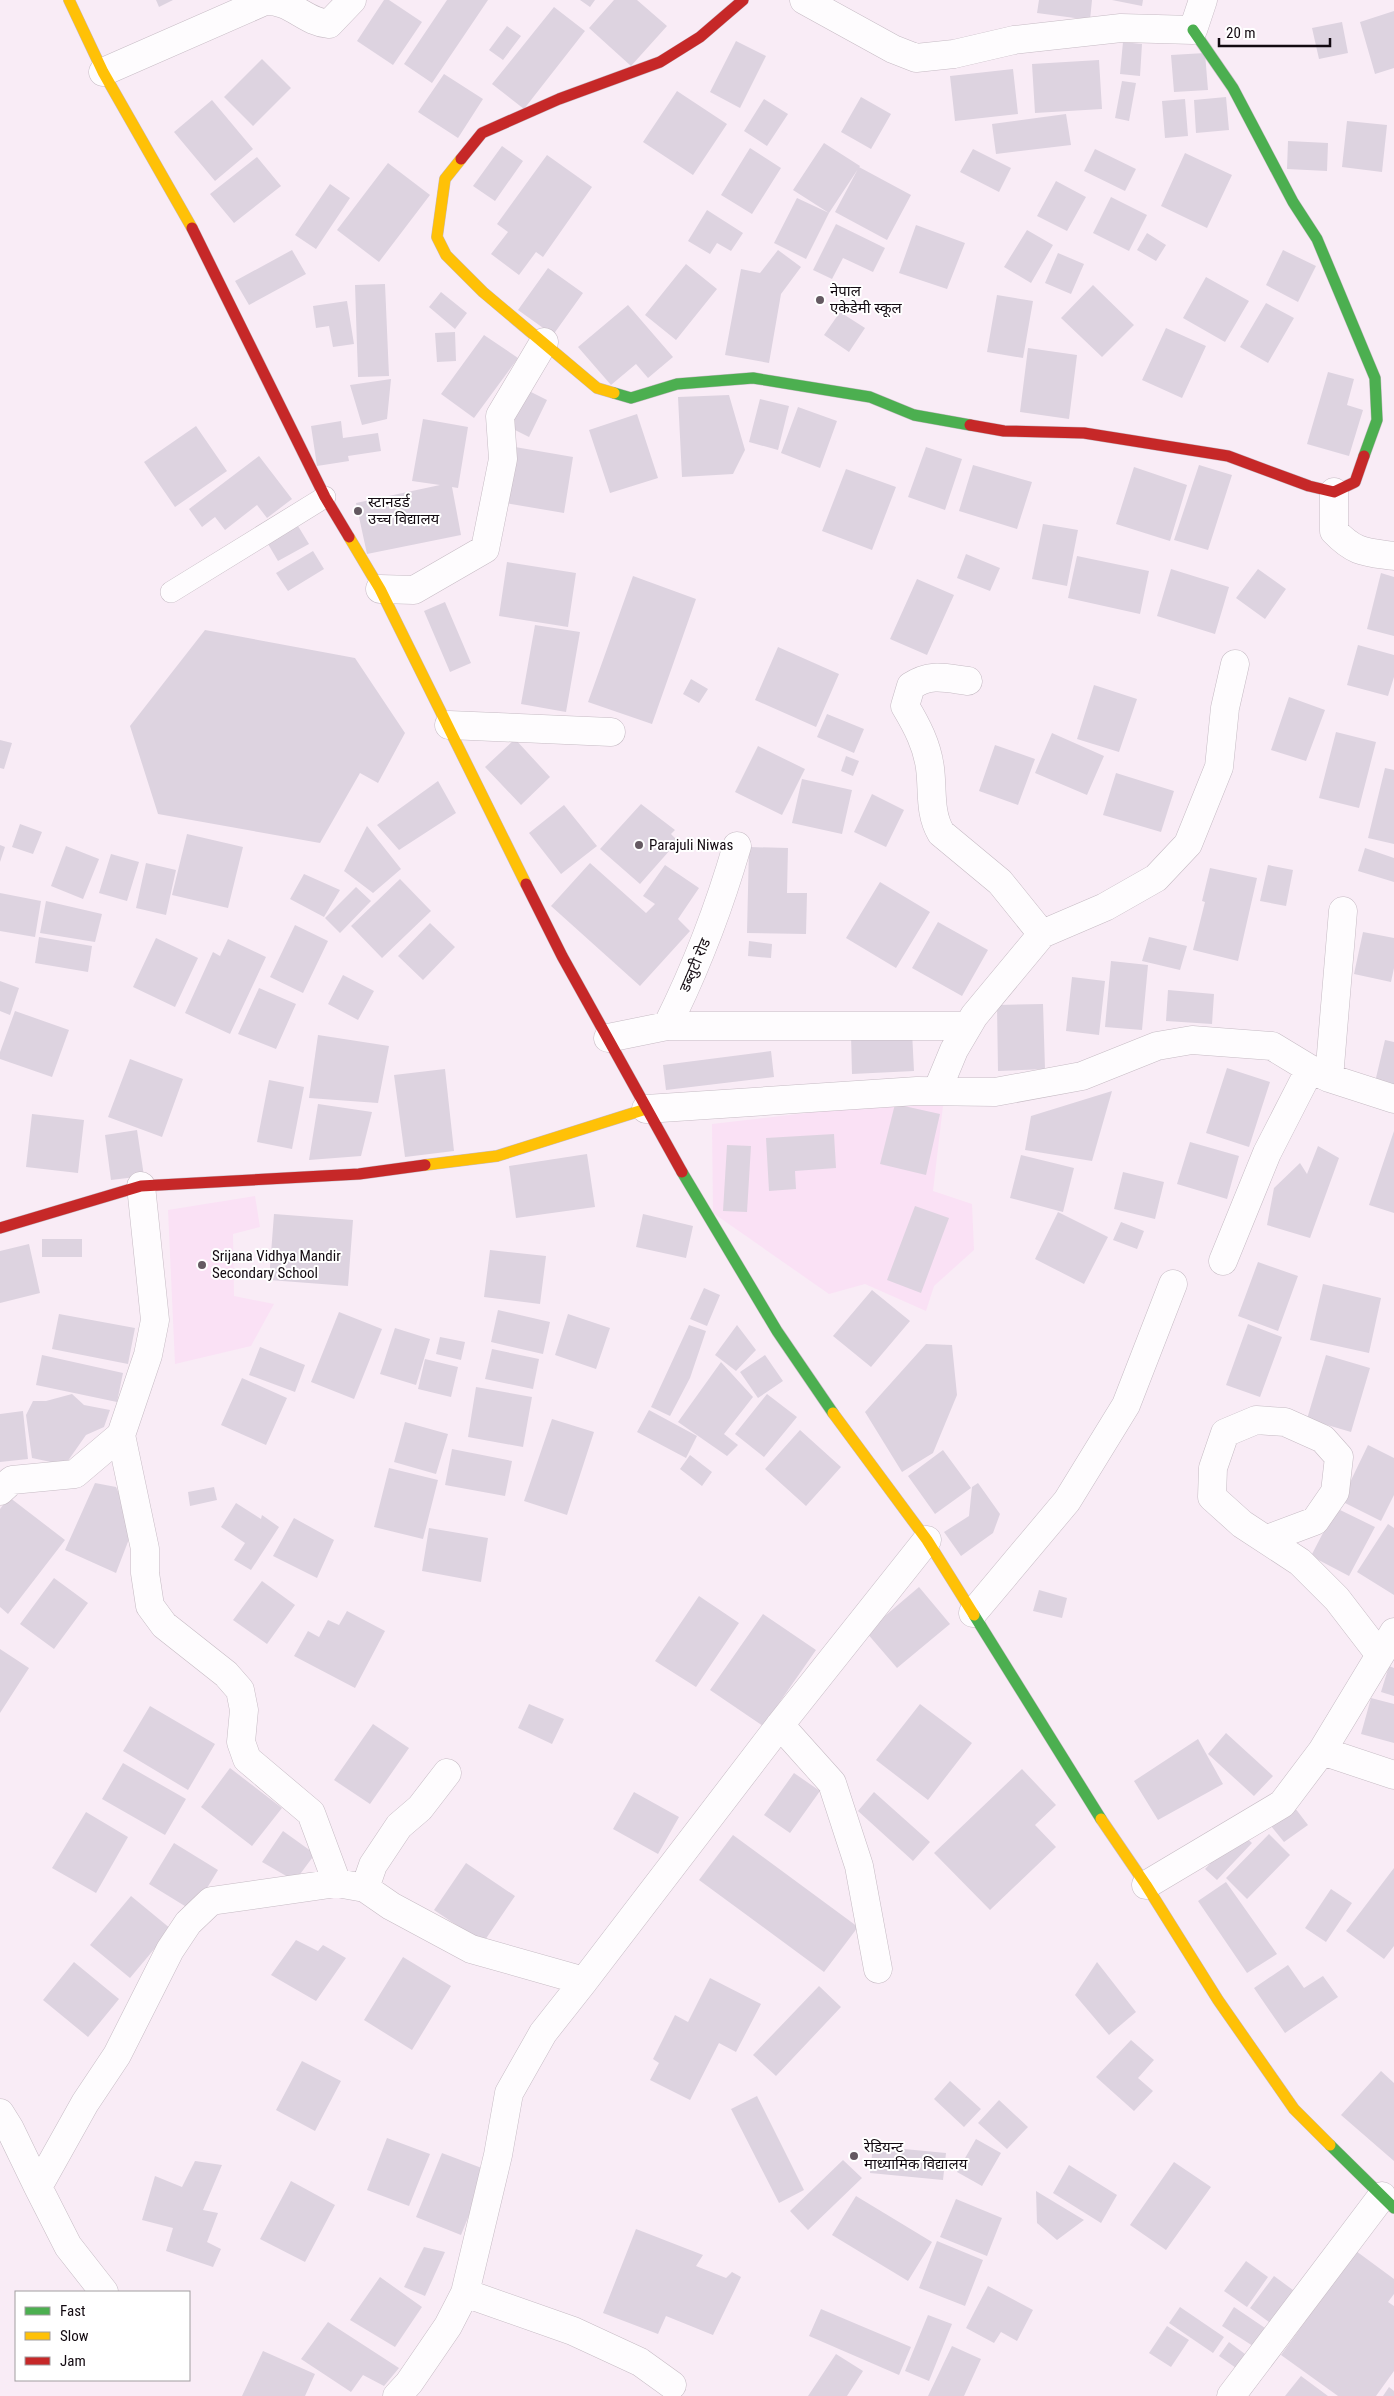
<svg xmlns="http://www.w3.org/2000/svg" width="1394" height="2396" viewBox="0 0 1394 2396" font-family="'Roboto Condensed','Noto Sans Devanagari',sans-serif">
<rect width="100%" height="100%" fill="#f9ecf6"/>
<path fill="#fae1f5" d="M874,1105L943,1106L933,1191L972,1204L974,1250L934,1286L926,1311L865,1284L829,1294L713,1213L712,1124Z
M255,1196L260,1227L233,1234L234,1296L274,1304L251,1346L175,1364L168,1210Z"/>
<path fill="#ddd3e0" d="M156,0H173L159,7Z
M384,0H389L422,22L393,65L357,41Z
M447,0H488L432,83L404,64Z
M580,0H595L590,7Z
M614,0H637L667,26L631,66L589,28Z
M1039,0H1092L1090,20L1037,13Z
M1112,0H1143L1142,6Z
M554,7L585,31L524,109L492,84Z
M1394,11V68L1375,74L1360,22Z
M1342,22L1348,53L1319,59L1312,28Z
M507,26L521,36L503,60L489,50Z
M736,41L766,56L740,108L710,92Z
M1123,42L1142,44L1140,76L1120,74Z
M1205,53L1208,90L1174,92L1171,55Z
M262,59L291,88L253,126L224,97Z
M1099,60L1102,109L1035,113L1032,64Z
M1013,69L1018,114L955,121L950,76Z
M444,74L483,99L458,138L418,112Z
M1122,81L1136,83L1129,121L1115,118Z
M677,91L727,124L693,175L643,142Z
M861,97L891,114L871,149L841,132Z
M1226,97L1229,130L1196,133L1194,100Z
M764,99L788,114L767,146L744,131Z
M1185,99L1188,136L1165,138L1162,101Z
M212,100L253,149L215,181L174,132Z
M1066,114L1071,145L996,154L992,124Z
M1347,121L1387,125L1382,172L1342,167Z
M1288,141L1328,143L1327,171L1287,169Z
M824,143L860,166L829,213L793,190Z
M502,146L523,161L495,201L473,186Z
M750,148L781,168L752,214L721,195Z
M973,149L1011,168L999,192L960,172Z
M1095,149L1136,169L1125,191L1084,171Z
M1185,153L1232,175L1207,228L1161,206Z
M547,155L592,187L543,257L536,252L519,275L491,254L508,232L497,224Z
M257,157L281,186L234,223L210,194Z
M388,163L430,195L379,262L337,230Z
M859,167L911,195L887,240L835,212Z
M1056,181L1086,197L1067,231L1037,216Z
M330,184L350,198L316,249L295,235Z
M1111,197L1147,215L1129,251L1093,233Z
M797,198L829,213L806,259L774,243Z
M707,210L743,233L731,251L717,243L710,254L688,241Z
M836,224L885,248L873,272L843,258L832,279L813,270Z
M916,225L965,243L947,289L899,273Z
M1027,230L1053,245L1031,283L1004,267Z
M1147,233L1166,245L1156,261L1137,250Z
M292,250L306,274L249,305L235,281Z
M778,250L801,267L781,294L769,363L725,355L741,269L760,273Z
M1283,250L1316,266L1298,302L1266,285Z
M1058,253L1084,264L1071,294L1045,283Z
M686,264L717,289L676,340L645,315Z
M548,268L583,293L553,335L518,310Z
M1206,277L1249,301L1225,342L1183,318Z
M385,284L389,376L358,377L355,285Z
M1093,285L1134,325L1102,357L1061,318Z
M441,292L467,313L455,329L429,307Z
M997,295L1033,301L1023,358L987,352Z
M347,301L354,344L333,347L329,326L316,328L313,306Z
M1266,303L1294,318L1268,363L1240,347Z
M628,305L673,357L648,378L636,364L611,385L578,347Z
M840,312L865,328L849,352L824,335Z
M1166,328L1206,346L1182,398L1142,380Z
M455,332L456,361L437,362L435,333Z
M484,335L518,358L474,418L441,394Z
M1028,348L1077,355L1069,419L1020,412Z
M1328,372L1354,379L1347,405L1363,410L1349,456L1307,444Z
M391,379L387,419L362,425L350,385Z
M523,388L547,400L529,437L505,425Z
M729,395L745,450L733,474L682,477L678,397Z
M760,399L789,406L778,450L749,442Z
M798,407L837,421L820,468L781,453Z
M637,414L658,478L610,493L589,430Z
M423,419L468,427L458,488L452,487L461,535L367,554L356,503L440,485L412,481Z
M341,421L343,438L378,433L381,451L348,456L349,461L317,466L311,426Z
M196,426L227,471L175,507L144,462Z
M515,447L573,457L564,513L505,503Z
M926,447L962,459L945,510L908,497Z
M259,456L292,499L267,518L257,505L225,530L215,517L202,527L189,509Z
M973,465L1032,482L1017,529L959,511Z
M1199,465L1232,475L1208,550L1174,540Z
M1134,467L1187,485L1170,541L1116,524Z
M846,469L896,487L872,550L822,531Z
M1043,524L1078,530L1067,586L1032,579Z
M298,526L309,544L278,561L268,544Z
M313,551L324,569L288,591L276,573Z
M966,554L1000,568L990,591L957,578Z
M1077,556L1149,571L1140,614L1068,598Z
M507,562L576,573L568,627L499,616Z
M1171,569L1229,587L1215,634L1157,616Z
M1258,569L1286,589L1265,619L1236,598Z
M1381,573L1394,577V636L1367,629Z
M633,576L696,599L652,724L588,702Z
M917,579L954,595L927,655L890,639Z
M445,602L471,663L450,672L424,611Z
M535,625L580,632L566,712L521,704Z
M205,630L355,658L405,733L378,783L360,773L320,843L158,814L130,726Z
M1358,645L1394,655V677L1388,696L1347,685Z
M778,647L839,674L816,727L755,700Z
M691,679L708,689L699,703L683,694Z
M1094,685L1137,699L1119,752L1077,739Z
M1289,697L1325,710L1306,761L1271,750Z
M827,714L864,729L854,753L817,737Z
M1336,732L1376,742L1359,808L1319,798Z
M1052,733L1104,756L1087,795L1035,773Z
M515,739L550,777L521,805L485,767Z
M0,740L12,743L4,769L0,768Z
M995,745L1035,759L1018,805L979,791Z
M758,746L805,769L782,815L735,792Z
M846,756L859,761L853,776L841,771Z
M1385,768L1394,770V844L1368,838Z
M1116,773L1174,791L1161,832L1103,815Z
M802,779L852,790L842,834L792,823Z
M438,781L456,813L399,850L377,825Z
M872,794L904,810L886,847L854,832Z
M641,804L675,830L671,834L678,841L640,884L600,849Z
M564,805L597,846L561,874L529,833Z
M20,824L42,832L33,854L12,847Z
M367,826L401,869L373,893L344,871Z
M187,834L243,847L228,908L172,895Z
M0,845L5,847L0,862Z
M66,846L99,859L83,899L51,886Z
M749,847L788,848L787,893H807L806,934L747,933Z
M1365,848L1394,858V882L1358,871Z
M111,854L139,862L127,901L99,893Z
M146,863L176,870L166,915L136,908Z
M590,863L646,913L655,904L643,896L665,865L699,888L678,919L690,931L640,986L551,906Z
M1268,865L1293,870L1286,906L1260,901Z
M1210,868L1257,878L1238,961L1193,950L1205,902L1202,901Z
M304,874L340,890L324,917L290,899Z
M400,879L431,911L382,958L351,926Z
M880,882L930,912L896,968L846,938Z
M356,887L371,901L340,933L325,918Z
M0,893L41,901L35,937L0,931Z
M46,901L102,914L95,942L40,933Z
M938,922L988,950L962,996L912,968Z
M430,923L455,947L423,980L398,956Z
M295,925L328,941L303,993L270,977Z
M1363,932L1394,938V968L1391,982L1354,974Z
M39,937L92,946L88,972L35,963Z
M1149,937L1187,946L1180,970L1142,961Z
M156,938L198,958L175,1007L133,987Z
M228,939L266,957L230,1034L185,1013L213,952L220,956Z
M749,941L772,944L771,958L748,956Z
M1111,961L1148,965L1142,1030L1105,1027Z
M343,975L374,991L358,1020L328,1004Z
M1072,977L1105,981L1099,1035L1066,1031Z
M0,981L19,988L10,1015L0,1011Z
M259,988L296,1004L276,1049L238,1034Z
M1168,990L1214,994L1212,1024L1166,1021Z
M1043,1004L1045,1069L998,1071L997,1005Z
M15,1011L69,1030L52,1077L0,1059V1052Z
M912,1032L914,1071L852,1074L851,1035Z
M318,1035L389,1046L378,1103L309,1098Z
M1385,1040L1394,1042V1087L1375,1082Z
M771,1051L774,1077L666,1090L663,1065Z
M130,1059L183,1079L162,1137L108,1117Z
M1227,1068L1270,1082L1249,1147L1206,1133Z
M445,1069L454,1151L405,1157L394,1075Z
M269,1080L304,1087L292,1149L257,1142Z
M1112,1091L1092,1161L1025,1150L1031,1116Z
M318,1104L372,1112L361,1156L309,1160Z
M895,1104L940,1114L926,1175L880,1164Z
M32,1114L84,1120L78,1173L26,1167Z
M137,1130L144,1176L111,1180L105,1135Z
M1394,1131V1213L1369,1205Z
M834,1134L836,1168L795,1171L796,1189L769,1191L766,1138Z
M1190,1142L1239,1156L1227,1199L1177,1184Z
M727,1145L751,1146L747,1212L723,1211Z
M1318,1146L1339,1158L1310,1238L1267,1225L1274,1188L1300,1163L1307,1174Z
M587,1154L595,1207L516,1218L509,1166Z
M1021,1155L1074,1168L1063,1212L1010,1198Z
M1123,1172L1164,1182L1155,1219L1114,1209Z
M915,1206L949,1218L921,1293L887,1280Z
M1058,1212L1108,1237L1084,1284L1035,1259Z
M274,1214L353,1220L348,1286L269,1280Z
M643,1214L693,1226L686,1258L636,1247Z
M1121,1222L1144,1231L1137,1249L1113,1240Z
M42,1239H82V1257H42Z
M29,1244L40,1293L0,1303V1251Z
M490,1250L546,1256L540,1304L484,1297Z
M1258,1262L1298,1276L1278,1331L1238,1316Z
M1323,1284L1381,1298L1369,1353L1310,1340Z
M704,1288L720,1295L707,1326L690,1319Z
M872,1290L910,1321L871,1367L833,1336Z
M498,1310L550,1322L543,1354L491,1342Z
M339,1312L382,1329L354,1399L311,1382Z
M59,1314L135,1328L128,1364L52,1349Z
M568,1314L610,1328L596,1369L555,1355Z
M1248,1324L1282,1337L1260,1397L1226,1385Z
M689,1325L706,1331L690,1378L670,1416L651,1407Z
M737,1325L756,1350L736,1371L715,1355Z
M395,1328L430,1339L416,1385L380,1374Z
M440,1337L465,1342L461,1360L436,1354Z
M926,1344L952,1345L957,1395L933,1453L902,1472L865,1412Z
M260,1347L305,1365L295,1392L249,1375Z
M492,1349L539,1359L533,1389L485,1379Z
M42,1355L123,1373L117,1402L36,1385Z
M765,1355L783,1381L758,1398L740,1372Z
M1326,1355L1370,1368L1351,1432L1307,1419Z
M425,1359L458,1367L451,1397L418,1389Z
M721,1362L753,1397L724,1434L738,1445L727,1456L678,1422Z
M242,1378L287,1398L266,1445L221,1425Z
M476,1387L532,1397L523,1447L468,1437Z
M72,1394L84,1405L110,1410L104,1427L86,1435L65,1465L32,1458L26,1415L33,1401H46Z
M767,1394L797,1417L764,1457L735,1434Z
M649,1410L697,1436L686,1458L637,1432Z
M23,1411L28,1459L0,1462V1414Z
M552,1419L594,1432L567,1515L524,1501Z
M405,1422L448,1434L436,1474L394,1462Z
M800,1430L841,1467L806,1506L765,1469Z
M1368,1445L1394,1458V1495L1381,1521L1341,1501Z
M452,1449L512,1461L505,1496L445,1485Z
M943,1450L971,1488L935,1514L908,1476Z
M690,1455L712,1472L702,1486L680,1469Z
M389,1468L438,1480L423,1539L374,1527Z
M95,1483L116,1487L134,1526L116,1573L65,1550Z
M978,1483L1000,1514L993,1533L961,1556L944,1532L969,1516L972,1487Z
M214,1487L217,1500L190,1506L188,1492Z
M9,1497L65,1540L8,1614L0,1607V1509Z
M236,1503L261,1519L262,1515L279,1527L251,1570L234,1560L245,1543L221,1527Z
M1336,1508L1375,1527L1349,1576L1311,1556Z
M294,1518L334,1540L317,1578L273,1556Z
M1388,1524L1394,1528V1595L1357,1572Z
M429,1528L488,1538L481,1582L422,1571Z
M54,1578L88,1603L54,1649L20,1624Z
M262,1581L295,1605L267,1644L233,1620Z
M919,1587L950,1624L897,1668L866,1632Z
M1039,1590L1067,1598L1062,1618L1033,1611Z
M699,1596L739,1623L696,1687L655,1661Z
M347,1611L385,1631L355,1688L294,1656L308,1631L319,1637L328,1620L339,1625Z
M763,1614L816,1650L763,1726L710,1690Z
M0,1649L29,1668L0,1713Z
M1389,1666L1394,1668V1696L1381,1692Z
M1371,1698L1394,1704V1743L1361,1734Z
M529,1704L564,1719L552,1744L518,1728Z
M920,1704L972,1743L928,1800L876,1760Z
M150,1706L215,1744L188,1790L123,1751Z
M373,1724L409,1748L370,1804L334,1780Z
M1226,1733L1273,1776L1254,1796L1208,1754Z
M1198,1739L1223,1784L1158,1820L1134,1781Z
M123,1763L186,1799L165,1835L102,1799Z
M230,1768L282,1808L252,1846L201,1807Z
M1022,1769L1056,1805L1035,1825L1056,1847L990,1910L934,1853Z
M794,1773L820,1791L790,1833L764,1815Z
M634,1792L679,1817L658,1854L613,1829Z
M874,1792L930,1842L913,1861L858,1811Z
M1295,1808L1308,1825L1284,1842L1271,1826Z
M86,1812L128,1837L96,1893L52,1868Z
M283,1831L315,1854L295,1881L262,1862Z
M1240,1832L1252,1843L1217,1880L1205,1869Z
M1269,1834L1290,1855L1247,1899L1226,1878Z
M733,1835L858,1927L824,1972L699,1880Z
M174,1843L218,1870L193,1911L149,1884Z
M466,1863L515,1896L483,1943L434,1910Z
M1394,1868V1946L1384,1959L1346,1931Z
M1226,1882L1277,1954L1247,1973L1198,1901Z
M1331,1889L1352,1903L1326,1942L1305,1928Z
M131,1896L171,1929L130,1978L90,1945Z
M296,1940L318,1951L323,1945L346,1958L316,2001L271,1975Z
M403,1957L451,1986L412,2050L364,2020Z
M74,1962L119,1999L88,2037L43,2000Z
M1097,1962L1136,2012L1109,2035L1075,1995Z
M1288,1965L1304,1988L1323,1976L1338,1997L1285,2033L1254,1988Z
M710,1978L761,2004L736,2052L719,2043L690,2100L650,2080L659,2063L653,2059L675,2015L688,2022Z
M819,1986L841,2007L776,2076L753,2055Z
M1131,2040L1154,2060L1138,2078L1153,2091L1134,2111L1096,2077Z
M302,2061L341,2081L315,2131L276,2110Z
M1381,2071L1394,2083V2161L1341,2115Z
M950,2081L981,2109L964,2127L934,2099Z
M757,2096L804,2190L779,2203L731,2109Z
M999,2100L1028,2127L1007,2149L978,2123Z
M387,2138L430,2154L409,2206L367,2190Z
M976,2139L1001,2153L982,2186L957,2172Z
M873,2146L946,2153L943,2180L870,2173Z
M442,2153L487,2170L461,2235L416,2217Z
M843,2160L862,2178L808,2230L790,2211Z
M195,2161L222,2165L203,2210L218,2213L207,2242L221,2249L213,2267L166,2251L173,2228L142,2220L155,2176L182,2187Z
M1174,2162L1211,2187L1166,2250L1130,2225Z
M1069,2165L1117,2195L1101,2223L1053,2193Z
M291,2181L335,2205L305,2262L260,2239Z
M1036,2191L1084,2220L1057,2240L1037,2223Z
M856,2196L932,2242L908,2281L832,2235Z
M956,2199L1002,2218L987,2256L940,2237Z
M636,2229L703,2255L696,2266L726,2278L732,2272L741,2277L713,2335L666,2316L658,2334L603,2313Z
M937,2241L983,2260L965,2306L919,2288Z
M424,2247L445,2252L425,2296L404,2287Z
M1356,2251L1394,2279V2294L1388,2302L1394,2306V2371L1376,2396H1338L1281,2355Z
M1246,2261L1268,2277L1247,2307L1224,2291Z
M1274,2276L1297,2293L1273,2325L1250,2308Z
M380,2277L422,2307L395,2347L350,2320Z
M988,2286L1033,2310L1017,2341L1001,2332L994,2343L966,2328Z
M1180,2307L1224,2337L1213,2353L1169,2323Z
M1234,2307L1268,2330L1256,2348L1222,2326Z
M821,2309L911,2347L899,2375L809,2336Z
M928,2315L952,2324L929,2381L905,2371Z
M328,2322L399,2368L384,2386L363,2375L351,2392L301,2359Z
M1167,2326L1189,2340L1171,2367L1149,2353Z
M1229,2342L1245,2354L1236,2368L1219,2356Z
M952,2346L981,2359L964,2396H928Z
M263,2351L315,2374L305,2396H242Z
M836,2354L863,2371L847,2396H808Z
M1301,2376L1328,2396H1285Z
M1389,2387L1394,2391V2396H1383Z"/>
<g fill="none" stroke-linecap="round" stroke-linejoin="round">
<g stroke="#c6bbc4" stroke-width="22">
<path id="lane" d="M171,592L325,497"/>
</g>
<g stroke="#c6bbc4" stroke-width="29">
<path id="street" d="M804,0L893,49L916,58L954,54L1014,40L1121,28L1193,30L1203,0
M103,72L265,1C292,0 304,22 329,24L352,0
M1334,492V531C1355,553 1365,552 1394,556
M380,589L414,590L485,549L503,459L500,416L544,342
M968,681C945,678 931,673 911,686L905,706C917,726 927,745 930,768C933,790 929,813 941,833L1000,882L1042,934
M449,725L611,732
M667,1026H968
M608,1038L667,1026C696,968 719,908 737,846
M1329,1078L1343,911
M937,1091L954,1050L974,1016L1042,934L1105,907L1156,878L1188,844L1219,767L1225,708L1235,664
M646,1109L917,1091L995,1092L1082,1076L1157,1046L1192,1040L1272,1046L1310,1069L1329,1078L1394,1099
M141,1186L155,1320L148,1355L121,1435L145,1549V1573L150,1606L164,1625L226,1674L240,1690L244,1710L241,1742L247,1759L311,1813L337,1883
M1223,1261L1267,1153L1310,1069
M0,1491L12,1480L75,1474L121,1435
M1267,1539L1315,1521L1335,1492L1339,1457L1323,1439L1285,1422L1256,1420L1225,1433L1213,1468L1212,1497L1242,1524L1300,1562L1337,1599L1380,1655
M973,1613L1067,1501L1126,1405L1173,1284
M780,1725L832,1783L859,1866L878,1969
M1322,1751L1394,1775
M1146,1885L1282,1804L1322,1751L1394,1632
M365,1888L373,1865L399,1826L420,1808L447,1773
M0,2113L10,2129L38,2187L85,2103L117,2055L170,1950L188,1923L211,1901L337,1883L365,1888L391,1906L471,1949L584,1981L780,1725L927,1540
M38,2187L68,2246L104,2292
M465,2293L573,2331L640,2362L672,2385
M397,2396L409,2383L448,2326L465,2293L498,2155L509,2093L543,2033L584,1981
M1231,2396L1382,2196"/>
</g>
<g stroke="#c6bbc4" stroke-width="12">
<path id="fast" d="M1193,30L1233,88L1293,202L1317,239L1375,378L1377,420L1364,456
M614,393L631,398L677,384L753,378L870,397L914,415L970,425
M682,1172L777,1331L833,1413
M974,1615L1101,1819
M1330,2145L1394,2208"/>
</g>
<g stroke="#c6bbc4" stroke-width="12">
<path id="slow" d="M69,0L103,72L192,228
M461,159L445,179L437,237L446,255L483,292L597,388L614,393
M349,537L380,589L526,884
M425,1165L497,1156L646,1109
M833,1413L927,1540L974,1615
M1101,1819L1146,1885L1218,2000L1294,2109L1330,2145"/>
</g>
<g stroke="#c6bbc4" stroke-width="12">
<path id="jam" d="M461,159L482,133L559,99L660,62L700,37L743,0
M192,228L325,497L349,537
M970,425L1004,431L1084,433L1228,456L1309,486L1334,492L1355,482L1364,456
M526,884L562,956L682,1172
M0,1228L141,1186L359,1174L425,1165"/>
</g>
<use href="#lane" stroke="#fefcfe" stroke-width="21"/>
<use href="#street" stroke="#fefcfe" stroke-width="28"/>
<use href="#fast" stroke="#4caf50" stroke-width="11"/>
<use href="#slow" stroke="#ffc107" stroke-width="11"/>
<use href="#jam" stroke="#c62828" stroke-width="11"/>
</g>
<g fill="#645961" stroke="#fff" stroke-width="2">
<circle cx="820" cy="300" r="5"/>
<circle cx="358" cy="511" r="5"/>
<circle cx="639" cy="845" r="5"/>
<circle cx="202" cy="1265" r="5"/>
<circle cx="854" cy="2156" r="5"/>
</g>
<g text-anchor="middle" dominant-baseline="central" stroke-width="4" stroke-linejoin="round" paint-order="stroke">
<g font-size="15" fill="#130a11" stroke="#fff" text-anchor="start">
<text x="830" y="291">नेपाल<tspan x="830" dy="17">एकेडेमी स्कूल</tspan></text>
<text x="368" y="502">स्टानडर्ड<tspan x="368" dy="17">उच्च विद्यालय</tspan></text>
<text x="649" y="845">Parajuli Niwas</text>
<text x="212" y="1256">Srijana Vidhya Mandir<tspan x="212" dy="17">Secondary School</tspan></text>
<text x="864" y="2147">रेडियन्ट<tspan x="864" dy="17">माध्यामिक विद्यालय</tspan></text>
</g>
<g font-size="15" fill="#130a11" stroke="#fff">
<text transform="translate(695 965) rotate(-67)">डब्लुटी रोड</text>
</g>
</g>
<rect x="15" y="2291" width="175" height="90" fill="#ffffff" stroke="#a19da0"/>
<rect x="25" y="2307" width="25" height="8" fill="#4caf50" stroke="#a19da0"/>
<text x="60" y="2316" font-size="15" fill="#130a11">Fast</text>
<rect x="25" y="2332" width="25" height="8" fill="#ffc107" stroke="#a19da0"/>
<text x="60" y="2341" font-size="15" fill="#130a11">Slow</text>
<rect x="25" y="2357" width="25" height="8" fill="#c62828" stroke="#a19da0"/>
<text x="60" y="2366" font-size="15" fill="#130a11">Jam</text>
<path d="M1219 38v8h111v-8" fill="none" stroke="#130a11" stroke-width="2.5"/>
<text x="1226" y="38" font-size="15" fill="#130a11" stroke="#ffffff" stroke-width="4" paint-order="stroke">20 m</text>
</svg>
